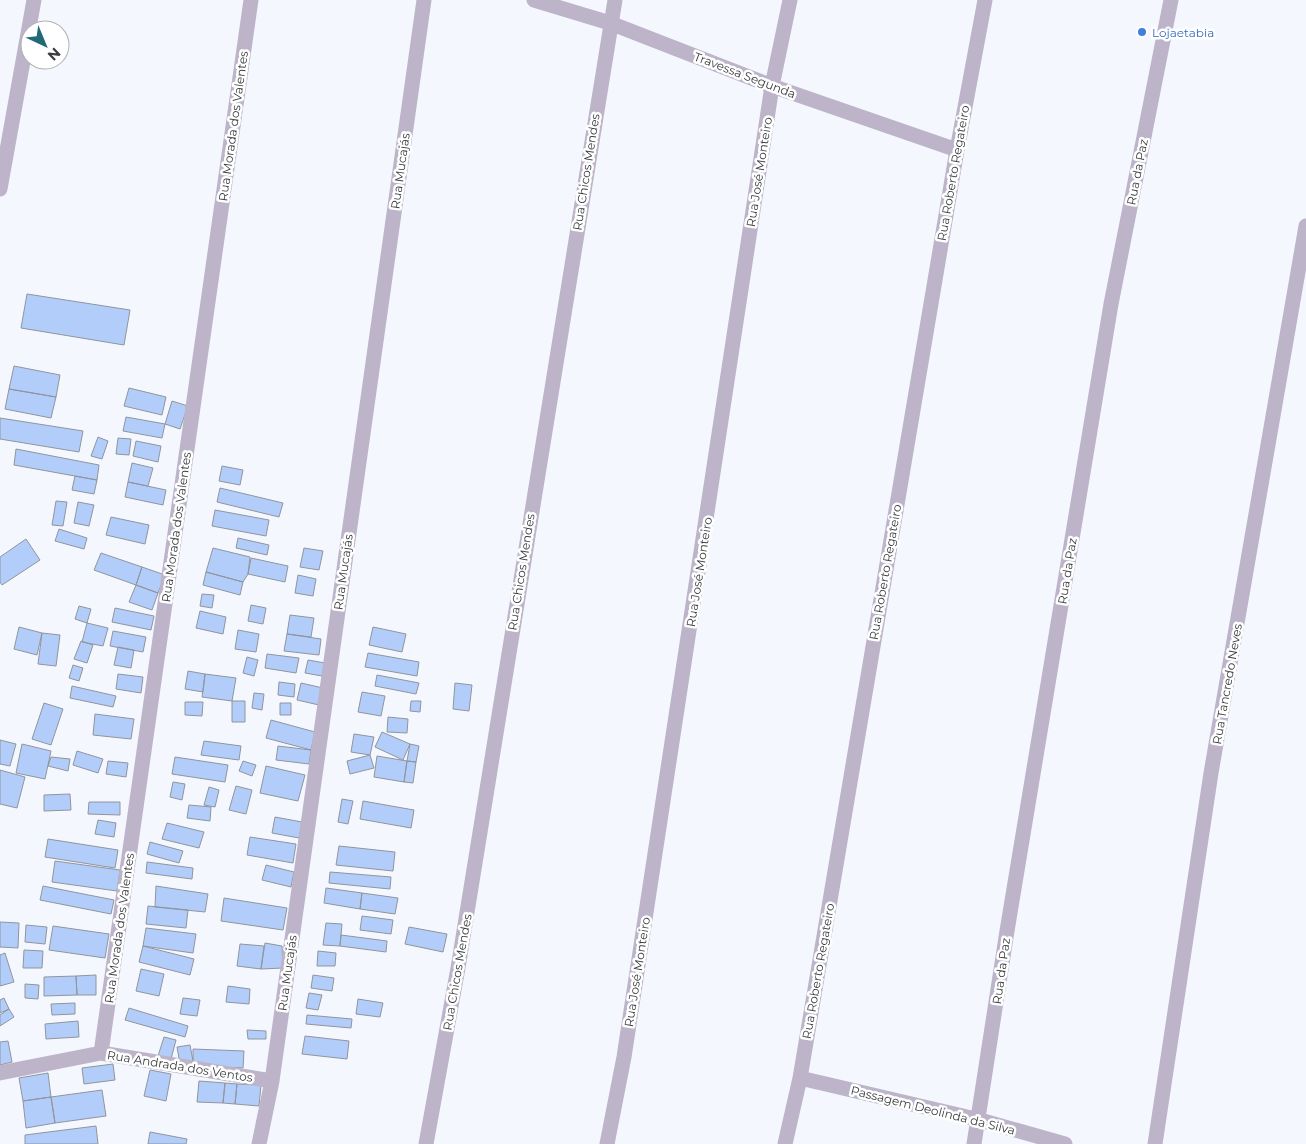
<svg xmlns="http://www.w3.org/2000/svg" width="1306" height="1144" viewBox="0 0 1306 1144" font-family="Montserrat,sans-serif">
<rect width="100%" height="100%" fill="#f4f8fe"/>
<path fill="#b3cdfa" stroke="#90959c" d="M27,294L130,310L124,345L21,328Z
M14,366L60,375L56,397L9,389Z
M129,388L166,397L162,415L124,406Z
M9,389L56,397L51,418L5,409Z
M172,401L188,406L180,429L165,424Z
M126,417L165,424L162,438L123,431Z
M0,418L83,431L79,452L0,439Z
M98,437L108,441L102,459L91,456Z
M118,438L131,439L129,455L116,454Z
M136,441L161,446L158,462L133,456Z
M16,449L99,465L97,480L14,465Z
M132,463L153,468L148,486L128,482Z
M222,466L243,470L240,485L219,481Z
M75,476L97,480L94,494L72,490Z
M128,482L166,490L163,505L125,497Z
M220,488L283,503L279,517L217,502Z
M56,501L67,502L63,526L52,525Z
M78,502L94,505L89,526L74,523Z
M215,510L269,520L266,536L212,526Z
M111,517L149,525L145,544L106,535Z
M59,529L87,538L84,549L55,541Z
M238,538L269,545L267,555L236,548Z
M26,539L40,560L2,585L0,582V557Z
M213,548L250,557L248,574L243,582L206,572Z
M304,548L323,551L319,570L300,567Z
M101,553L142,567L136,585L94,570Z
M251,558L288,566L285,582L248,574Z
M142,567L165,575L158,593L136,585Z
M206,572L243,582L240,595L203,585Z
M298,575L316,579L313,596L295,593Z
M136,585L158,593L152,610L129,602Z
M202,594L214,595L212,608L200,606Z
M251,605L266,608L263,624L248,621Z
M79,606L91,609L87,623L75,619Z
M115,608L154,616L151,630L112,622Z
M200,611L226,617L223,634L196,628Z
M290,615L314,618L311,637L287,634Z
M87,623L108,628L103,646L82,642Z
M19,627L42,633L37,655L14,649Z
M373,627L406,634L402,652L369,645Z
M238,630L259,634L256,652L235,649Z
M113,631L146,637L143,652L110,646Z
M42,633L60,635L56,666L38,664Z
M287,634L321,639L319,655L284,651Z
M81,641L93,645L87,663L74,659Z
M118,647L134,650L131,668L114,665Z
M368,653L419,662L417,676L365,667Z
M267,654L299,658L296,673L265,668Z
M247,657L258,660L254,676L243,673Z
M308,660L325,663L322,676L305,673Z
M73,665L83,668L79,681L69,678Z
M188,671L205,674L203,692L185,689Z
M118,674L143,677L141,693L116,689Z
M205,674L236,678L232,701L202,697Z
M377,675L419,683L416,694L375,686Z
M279,682L295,684L294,697L278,695Z
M301,683L323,688L319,705L297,700Z
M455,683L472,685L469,711L453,709Z
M72,686L116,696L113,707L70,698Z
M362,692L385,696L381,716L358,712Z
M254,693L264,694L262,710L252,708Z
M232,701H245V722H232Z
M411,701H421L420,712L410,711Z
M185,702H203L202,716L185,715Z
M44,703L63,709L51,745L32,739Z
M280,703H291V715H280Z
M95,714L134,719L131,739L93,735Z
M388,717L408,719L407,733L387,732Z
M271,720L315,732L311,750L266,738Z
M382,732L410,744L403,760L375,747Z
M354,734L374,737L370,755L351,752Z
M0,740L16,744L10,766L0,764Z
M204,741L241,746L239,760L201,755Z
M22,744L51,751L45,779L16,773Z
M410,744L419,746L416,762L407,761Z
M278,746L311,750L309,764L276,760Z
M77,751L103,759L98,773L73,765Z
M370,755L374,768L350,774L347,761Z
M377,756L407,761L404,782L374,777Z
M51,757L70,759L68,771L48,766Z
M175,757L228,765L225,782L172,774Z
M108,761L128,763L126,777L106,774Z
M243,761L256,765L252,776L239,771Z
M407,761L416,762L413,783L404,782Z
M266,766L305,775L298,801L260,793Z
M0,770L25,777L17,808L0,804Z
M173,782L185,784L182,800L170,797Z
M236,786L252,790L246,814L229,810Z
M209,787L219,790L215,807L204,805Z
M70,794L71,810L44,811V795Z
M342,799L353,801L348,824L338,822Z
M363,801L414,810L411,828L360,819Z
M89,802H120V815L88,814Z
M189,805L211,807L210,821L187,818Z
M275,817L302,822L299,838L272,833Z
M98,820L116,823L114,837L95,834Z
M167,823L204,832L199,848L162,839Z
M250,837L296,844L293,863L247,855Z
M48,839L118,850L115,868L45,857Z
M150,842L183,851L179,863L147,854Z
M339,846L395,852L393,871L336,865Z
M55,861L120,870L117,891L52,882Z
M147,862L193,868L192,879L146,873Z
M266,865L294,872L291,887L262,880Z
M330,872L391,877L390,889L329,883Z
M43,886L114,900L111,914L40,900Z
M156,886L208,894L205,912L155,907Z
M326,888L362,893L360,909L324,903Z
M362,893L398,898L395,914L360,909Z
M224,898L287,908L283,930L221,921Z
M148,906L188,910L186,928L146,924Z
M362,916L393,920L391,934L360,930Z
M0,922L19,923L18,948L0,947Z
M326,923L342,924L340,946L323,945Z
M26,925L47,927L45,944L25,942Z
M53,926L109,934L105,958L49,950Z
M409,927L447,934L443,952L405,944Z
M146,928L196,934L193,953L143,946Z
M341,935L387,941L386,952L340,946Z
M265,943L282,946L283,968L261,969Z
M240,944L264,946L261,969L237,966Z
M143,946L194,959L190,975L139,962Z
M24,950L43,951L42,968H23Z
M318,951L336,953L335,966H317Z
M5,953L14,982L0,986V955Z
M141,969L164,974L159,996L136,991Z
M96,975V995H77L76,976Z
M313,975L334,978L332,991L311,988Z
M76,976L77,995L44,996V977Z
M25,984L39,985L38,999L25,998Z
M228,986L250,989L249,1004L226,1002Z
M309,993L322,995L318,1010L306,1008Z
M4,998L9,1009L0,1013V1000Z
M183,998L200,1000L197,1016L180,1014Z
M358,999L383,1003L380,1017L356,1014Z
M75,1003V1014L52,1015L51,1004Z
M129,1008L188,1026L185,1037L125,1020Z
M9,1009L14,1017L0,1026V1015Z
M307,1015L352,1019L351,1028L306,1024Z
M78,1021L79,1037L46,1039L45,1024Z
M247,1030L266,1031V1039H248Z
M305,1036L349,1041L347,1059L302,1054Z
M164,1037L176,1040L171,1059L158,1056Z
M8,1041L12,1062L0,1065V1042Z
M190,1045L193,1061L180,1064L177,1047Z
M193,1049L244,1051L243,1068L193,1066Z
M113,1064L115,1080L84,1084L82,1068Z
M150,1070L171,1074L166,1101L144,1096Z
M48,1073L51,1097L23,1101L19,1078Z
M199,1081L225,1083L223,1103L197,1102Z
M225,1083L237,1084L235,1104L223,1103Z
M237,1084L261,1085L259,1106L235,1104Z
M102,1090L106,1116L55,1123L51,1097Z
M51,1097L55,1123L26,1128L23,1101Z
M96,1126L98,1144H25V1135Z
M150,1132L187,1139L186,1144H148Z"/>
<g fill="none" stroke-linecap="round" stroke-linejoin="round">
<path stroke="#bdb4c9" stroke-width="15" d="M534,0L610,23L772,86L957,150
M0,189L34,0
M101,1053L251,0
M0,1073L101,1053L272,1081
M800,1078L980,1120L1065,1144
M259,1144L272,1081L424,0
M426,1144L458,968L615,0
M607,1144L624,1057L772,86L790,0
M785,1144L800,1078L957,150L985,0
M974,1144L1007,931L1111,304L1171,0
M1155,1144L1211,773L1306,226"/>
</g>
<circle fill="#3f7fe0" stroke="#fff" stroke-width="2" cx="1142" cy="32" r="5"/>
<g text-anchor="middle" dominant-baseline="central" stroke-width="5" stroke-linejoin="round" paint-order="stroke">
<g font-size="12" fill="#366cbe" stroke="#fff" text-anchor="start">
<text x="1152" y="32">Lojaetabia</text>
</g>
<g font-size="12" fill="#3a3c3f" stroke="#fff">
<text transform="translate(745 75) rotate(21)">Travessa Segunda</text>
<text transform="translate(233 126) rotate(-82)">Rua Morada dos Valentes</text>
<text transform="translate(400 171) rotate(-82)">Rua Mucajás</text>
<text transform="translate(586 172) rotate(-81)">Rua Chicos Mendes</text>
<text transform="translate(759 172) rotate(-81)">Rua José Monteiro</text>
<text transform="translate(1137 172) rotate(-79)">Rua da Paz</text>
<text transform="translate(953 173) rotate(-80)">Rua Roberto Regateiro</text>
<text transform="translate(176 527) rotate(-82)">Rua Morada dos Valentes</text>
<text transform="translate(1067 571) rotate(-81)">Rua da Paz</text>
<text transform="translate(343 572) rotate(-82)">Rua Mucajás</text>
<text transform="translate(521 572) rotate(-81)">Rua Chicos Mendes</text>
<text transform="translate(699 572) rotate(-81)">Rua José Monteiro</text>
<text transform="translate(885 572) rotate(-80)">Rua Roberto Regateiro</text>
<text transform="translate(1227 684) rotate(-80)">Rua Tancredo Neves</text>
<text transform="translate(119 928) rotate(-82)">Rua Morada dos Valentes</text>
<text transform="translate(818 971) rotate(-80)">Rua Roberto Regateiro</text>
<text transform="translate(1001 971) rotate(-82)">Rua da Paz</text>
<text transform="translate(457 972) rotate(-80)">Rua Chicos Mendes</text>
<text transform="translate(637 972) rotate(-81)">Rua José Monteiro</text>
<text transform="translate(287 973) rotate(-82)">Rua Mucajás</text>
<text transform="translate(180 1066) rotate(9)">Rua Andrada dos Ventos</text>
<text transform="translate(933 1110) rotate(14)">Passagem Deolinda da Silva</text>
</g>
</g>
<g transform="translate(45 45) rotate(136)"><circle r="24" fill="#ffffff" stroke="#b0b1b2"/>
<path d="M0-4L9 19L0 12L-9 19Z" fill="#216a75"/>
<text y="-8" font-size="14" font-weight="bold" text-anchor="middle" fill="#3a3c3f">N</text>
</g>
</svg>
